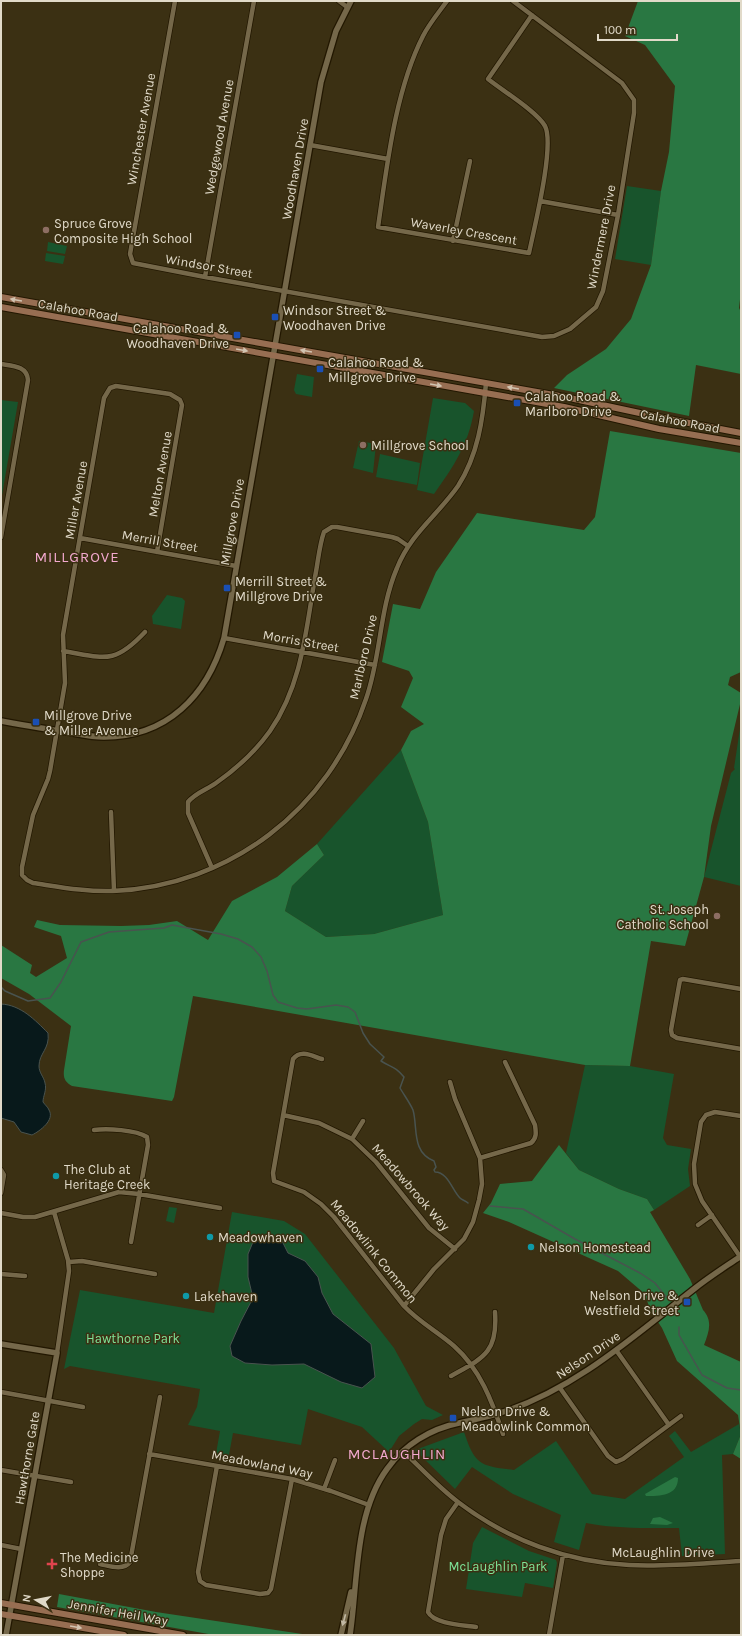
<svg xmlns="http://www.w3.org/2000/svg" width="742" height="1636" viewBox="0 0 742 1636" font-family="Karla,sans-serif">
<rect width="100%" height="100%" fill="#3b3013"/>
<path fill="#18542c" d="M627,186L661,191L651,265L615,259Z
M48,242L67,246L65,254L47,251Z
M46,253L65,256L63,264L45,261Z
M297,374L314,377L312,397L296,394L294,390Z
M433,398L465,403L474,411C468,445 454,466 434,494L417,490Z
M1,400L18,402L1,501Z
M359,441L376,444L373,473L353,468Z
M380,454L420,463L417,485L376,477Z
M167,595L182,598L185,601L181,629L153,624L152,616Z
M741,722V886L704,877L731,773L735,769L734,768Z
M401,750L428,822L443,915L374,934L326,937L285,911L292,886L324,855L317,844Z
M585,1065L630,1066L674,1074L663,1138L667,1145L691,1149L688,1169L690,1186L654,1210L647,1199L619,1189L579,1170L566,1153Z
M169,1207L177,1208L174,1223L166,1221Z
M232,1212L284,1221L305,1234L394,1348L426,1406L443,1415L432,1420L422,1419L414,1424L399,1436L389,1452L362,1427L308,1409L301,1445L233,1433L228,1460L215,1459L220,1431L188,1425L197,1407L200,1389L70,1366L64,1369L80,1290L214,1313Z
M739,1424L741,1434L733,1454L722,1455L725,1554L682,1556L679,1528C648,1528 617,1529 586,1523L579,1550L554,1542L561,1515L513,1494L472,1467L455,1489L415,1450L464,1432C475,1465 480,1466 514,1470L556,1441L592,1494L625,1499L684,1457L669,1436L675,1431L691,1452Z
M482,1527L529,1551L556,1560L557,1563L553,1588L525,1583L522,1597L466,1589L473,1543Z"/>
<path fill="#297742" d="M638,1H741V291L739,308L741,312V374L696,365L689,416L554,388L567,375L606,349L631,319L651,265L661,191L669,152L675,86L645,45L625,36Z
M610,431L741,453V672L730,677L728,685L741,693V700L711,826L704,877L685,946L651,941L630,1066L585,1065L193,996L174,1097L172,1101L72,1086C65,1082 63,1078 64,1070L71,1026L29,994L1,978V945L32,965L30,973L36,977L67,958L61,936L34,927L37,920L60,925L121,926L149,925L177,921L208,940L232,901L277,877L317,844L324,855L292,886L285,911L326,937L374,934L443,915L428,822L401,750L411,731L424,724L401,707L413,678L409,671L382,662L393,604L420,609L436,572L477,513L584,530L595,517Z
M559,1145L579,1170L619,1189L647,1199L654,1210L650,1212L690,1279L703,1310C713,1321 709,1332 704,1345L741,1362V1459L733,1454L741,1434L738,1415L677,1361L662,1328L650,1310L645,1294L618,1271L509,1222L483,1213L491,1203L500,1184L532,1181Z
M675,1477L678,1478C678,1496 660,1496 646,1496L645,1494Z
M660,1517L673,1523L667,1525L650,1524L653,1518Z
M59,1594L156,1612L309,1635H214L57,1607Z"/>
<path fill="#08191b" stroke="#49534f" d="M1,1004C21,1005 35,1020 48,1033C50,1049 39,1053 39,1066C39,1073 44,1077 45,1083C47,1090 43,1096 43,1102C45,1105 48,1107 49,1110C55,1120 40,1131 32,1135L21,1132L14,1122L1,1118Z
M272,1236L282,1241L288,1253L305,1261L318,1277L322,1293L333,1314L371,1344L375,1377L362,1388L341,1382L304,1364L272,1365L245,1363L232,1356L230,1346L241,1321L253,1298L248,1277V1254L253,1242C260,1239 266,1240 272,1236Z"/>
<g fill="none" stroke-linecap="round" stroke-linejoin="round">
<path stroke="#49534f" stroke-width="1.5" d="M1,987L5,991L28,1001L50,998L61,982L81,942L109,932L164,928L172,925L221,934L238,939L252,947L261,957L267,971L273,995L278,1002L297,1008L307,1009L336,1005L348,1007L355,1012L363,1033L370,1044L384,1057L381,1061C392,1068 395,1066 404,1077L400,1088C404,1095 410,1103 413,1110C418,1127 411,1152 434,1161L436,1167L434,1170L435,1172C448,1172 452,1190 460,1198C462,1200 466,1201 468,1203
M490,1206L523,1209L575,1239L640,1273L655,1283L666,1297
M679,1327V1335L702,1375L727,1388L741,1390"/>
<g stroke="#221700" stroke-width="6">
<path id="minor" d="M175,1L130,254L133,263L205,277L542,337L554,336L570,329L596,307L603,291L618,215L634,113V100L622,83L513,1
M339,1L347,7
M447,1C439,12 429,24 423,36C395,91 387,166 378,227L529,253C534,229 555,145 545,126C536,111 503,91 488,79L532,15
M310,145L388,159
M540,201L618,215
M453,241L470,161
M205,277L254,1
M1,364C13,366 27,366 28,380L1,537
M80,538L236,566
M157,552L182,405L180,400L170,394L116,386L110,388L104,398L63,635L65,683L50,771L48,779L33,815L22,867V875L27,880L33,883C60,887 86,892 113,891C230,886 329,809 366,699C381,657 379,610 397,568C411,533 437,516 458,486C478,455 483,419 486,383
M224,638L375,665
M63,651C105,658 114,665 145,632
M111,812L114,891
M212,868L188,813V802C195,793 206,790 216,783C236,769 255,752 270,731C302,685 306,630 315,577C318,563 319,546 324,532L332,527H337L392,537L398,539L408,546
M741,989L683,979L680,980L671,1030L672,1035L677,1038L741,1049
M322,1059C312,1056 301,1049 293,1059L273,1173L274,1181L304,1192L321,1204L334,1217L404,1306C419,1322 438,1332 454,1346C480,1369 492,1401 503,1434
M283,1115L319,1123L352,1139L376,1162L429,1228L455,1249
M741,1116L715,1112L706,1115L701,1122L694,1164L695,1184L702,1201L741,1258
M94,1130C107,1128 136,1130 147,1137L148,1145L131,1242
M352,1139L363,1121
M480,1158L531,1143C537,1138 536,1132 535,1125L505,1062
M1,1170L4,1175L1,1193
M54,1212L68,1260L69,1271L57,1353
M1,1213L23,1217H35L119,1192L139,1194L220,1208
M698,1225L712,1215
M69,1262L82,1261L155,1274
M1,1274L25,1276
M404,1306L434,1269L464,1239L473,1222L479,1200L482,1184L480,1158L455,1099L450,1082
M616,1350L669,1425
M451,1376C483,1358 498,1353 495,1312
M560,1388L608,1456L616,1462L623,1459L681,1416
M1,1392L83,1407
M403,1451C421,1468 438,1487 458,1502C508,1540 567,1562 629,1565C666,1567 704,1563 741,1561
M149,1454L292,1479L331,1491L369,1505
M217,1466L198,1572L200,1581L206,1585L260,1594L268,1593L271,1589L292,1479
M1,1470L71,1482
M324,1489L335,1460
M458,1502L446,1519L441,1535L428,1612C434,1624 463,1625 476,1627
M1,1545L21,1549
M100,1564C110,1566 123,1571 130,1562L160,1397
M549,1635L563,1555"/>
</g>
<g stroke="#221700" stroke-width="8">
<path id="tertiary" d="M1,721C23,725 45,729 67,732C79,734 91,737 104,737C167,737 207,696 224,638L321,82L336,31L351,1
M1,1344L57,1353L6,1635
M341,1635L351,1592
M350,1635C358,1583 354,1514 387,1469C404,1445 430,1429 459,1423C471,1420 485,1418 497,1414C573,1391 633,1337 694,1289C709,1277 725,1267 741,1256"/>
</g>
<g stroke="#221700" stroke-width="8">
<path id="secondary" d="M1,297L565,397L663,418L741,433
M1,307L564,407L659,429L741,443
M1,1603L183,1635
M1,1614L124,1635"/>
</g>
<use href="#minor" stroke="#75684a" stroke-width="4.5"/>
<use href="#tertiary" stroke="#75684a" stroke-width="5.5"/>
<use href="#secondary" stroke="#976e52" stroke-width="6"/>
</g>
<defs><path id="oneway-solid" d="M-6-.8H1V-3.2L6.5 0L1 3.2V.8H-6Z"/></defs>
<g fill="#d2c4b1">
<use href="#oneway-solid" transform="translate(16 300) rotate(-170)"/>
<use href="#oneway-solid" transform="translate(242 350) rotate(10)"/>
<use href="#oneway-solid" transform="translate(306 351) rotate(-170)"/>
<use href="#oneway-solid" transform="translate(436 385) rotate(10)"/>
<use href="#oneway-solid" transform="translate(513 388) rotate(-170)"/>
<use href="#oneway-solid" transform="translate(76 1627) rotate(10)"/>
</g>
<use fill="#c1b8a3" href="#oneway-solid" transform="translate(344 1620) rotate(105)"/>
<g fill="#8d6e63" stroke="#3b3013" stroke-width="1.5">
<circle cx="46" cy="230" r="4"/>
<circle cx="363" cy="445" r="4"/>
<circle cx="717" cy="916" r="4"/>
</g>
<g fill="#1a4fb4" stroke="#3b3013" stroke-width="1.5">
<rect x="271" y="313" width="8" height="8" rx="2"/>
<rect x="233" y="331" width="8" height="8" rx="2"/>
<rect x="316" y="365" width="8" height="8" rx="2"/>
<rect x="513" y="399" width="8" height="8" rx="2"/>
<rect x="223" y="584" width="8" height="8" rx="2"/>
<rect x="32" y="718" width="8" height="8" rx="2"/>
<rect x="683" y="1298" width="8" height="8" rx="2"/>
<rect x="449" y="1414" width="8" height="8" rx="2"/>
</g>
<g fill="#0f9aa8" stroke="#3b3013" stroke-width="1.5">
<circle cx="56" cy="1176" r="4"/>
<circle cx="210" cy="1237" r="4"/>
<circle cx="531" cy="1247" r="4"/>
<circle cx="186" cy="1296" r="4"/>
</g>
<path fill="#e0444e" stroke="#3b3013" stroke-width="1.5" d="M50 1558h4v4h4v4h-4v4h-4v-4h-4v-4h4z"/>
<g text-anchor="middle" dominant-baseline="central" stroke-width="3" stroke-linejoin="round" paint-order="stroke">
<g font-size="13" fill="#e1dac9" stroke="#3b3013">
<text transform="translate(141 129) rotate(-80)">Winchester Avenue</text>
<text transform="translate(219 137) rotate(-80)">Wedgewood Avenue</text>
<text transform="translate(295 169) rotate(-80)">Woodhaven Drive</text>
<text transform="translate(464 231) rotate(10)">Waverley Crescent</text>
<text transform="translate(601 237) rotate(-79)">Windermere Drive</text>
<text transform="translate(209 266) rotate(10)">Windsor Street</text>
<text transform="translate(78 310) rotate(10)">Calahoo Road</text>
<text transform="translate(680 421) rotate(11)">Calahoo Road</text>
<text transform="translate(160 474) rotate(-80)">Melton Avenue</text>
<text transform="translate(76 500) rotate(-80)">Miller Avenue</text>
<text transform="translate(232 522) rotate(-80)">Millgrove Drive</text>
<text transform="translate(160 541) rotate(10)">Merrill Street</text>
<text transform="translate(301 641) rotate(10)">Morris Street</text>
<text transform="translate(363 657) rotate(-77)">Marlboro Drive</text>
<text transform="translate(411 1187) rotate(49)">Meadowbrook Way</text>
<text transform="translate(374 1251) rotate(51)">Meadowlink Common</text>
<text transform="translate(588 1355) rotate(-34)">Nelson Drive</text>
<text transform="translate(27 1458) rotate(-80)">Hawthorne Gate</text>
<text transform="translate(262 1464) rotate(11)">Meadowland Way</text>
<text x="663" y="1552">McLaughlin Drive</text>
<text transform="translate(118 1612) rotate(10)">Jennifer Heil Way</text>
</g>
<g font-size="13" fill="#e1dac9" stroke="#3b3013" text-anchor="start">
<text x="54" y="223">Spruce Grove<tspan x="54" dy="15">Composite High School</tspan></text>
<text x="283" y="310">Windsor Street &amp;<tspan x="283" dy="15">Woodhaven Drive</tspan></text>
<text x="229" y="328" text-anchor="end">Calahoo Road &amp;<tspan x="229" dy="15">Woodhaven Drive</tspan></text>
<text x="328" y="362">Calahoo Road &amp;<tspan x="328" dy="15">Millgrove Drive</tspan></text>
<text x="525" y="396">Calahoo Road &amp;<tspan x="525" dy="15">Marlboro Drive</tspan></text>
<text x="371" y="445">Millgrove School</text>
<text x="235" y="581">Merrill Street &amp;<tspan x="235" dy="15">Millgrove Drive</tspan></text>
<text x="44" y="715">Millgrove Drive<tspan x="44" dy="15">&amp; Miller Avenue</tspan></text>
<text x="709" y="909" text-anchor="end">St. Joseph<tspan x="709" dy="15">Catholic School</tspan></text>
<text x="64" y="1169">The Club at<tspan x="64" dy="15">Heritage Creek</tspan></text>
<text x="218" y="1237">Meadowhaven</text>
<text x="539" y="1247">Nelson Homestead</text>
<text x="679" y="1295" text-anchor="end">Nelson Drive &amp;<tspan x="679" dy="15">Westfield Street</tspan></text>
<text x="194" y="1296">Lakehaven</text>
<text x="461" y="1411">Nelson Drive &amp;<tspan x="461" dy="15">Meadowlink Common</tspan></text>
<text x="60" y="1557">The Medicine<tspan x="60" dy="15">Shoppe</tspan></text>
</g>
<g font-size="13" fill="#7ee599" stroke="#3b3013">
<text x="133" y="1338">Hawthorne Park</text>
<text x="498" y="1566">McLaughlin Park</text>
</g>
<g font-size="15" letter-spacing="1" fill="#f3a9cf" stroke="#3b3013">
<text x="77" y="557">MILLGROVE</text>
<text x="397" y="1454">MCLAUGHLIN</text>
</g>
</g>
<rect width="742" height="1636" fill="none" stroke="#e1dac9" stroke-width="4"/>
<g transform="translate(36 1600) rotate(280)" stroke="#3b3013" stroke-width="3" paint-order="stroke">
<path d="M0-3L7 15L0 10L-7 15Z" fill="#e1dac9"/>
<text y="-6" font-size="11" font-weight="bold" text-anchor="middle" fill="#e1dac9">N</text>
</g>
<path d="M598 34v6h79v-6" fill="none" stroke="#e1dac9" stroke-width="2"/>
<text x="604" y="34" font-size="12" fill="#e1dac9" stroke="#3b3013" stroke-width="3" paint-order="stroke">100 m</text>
</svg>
